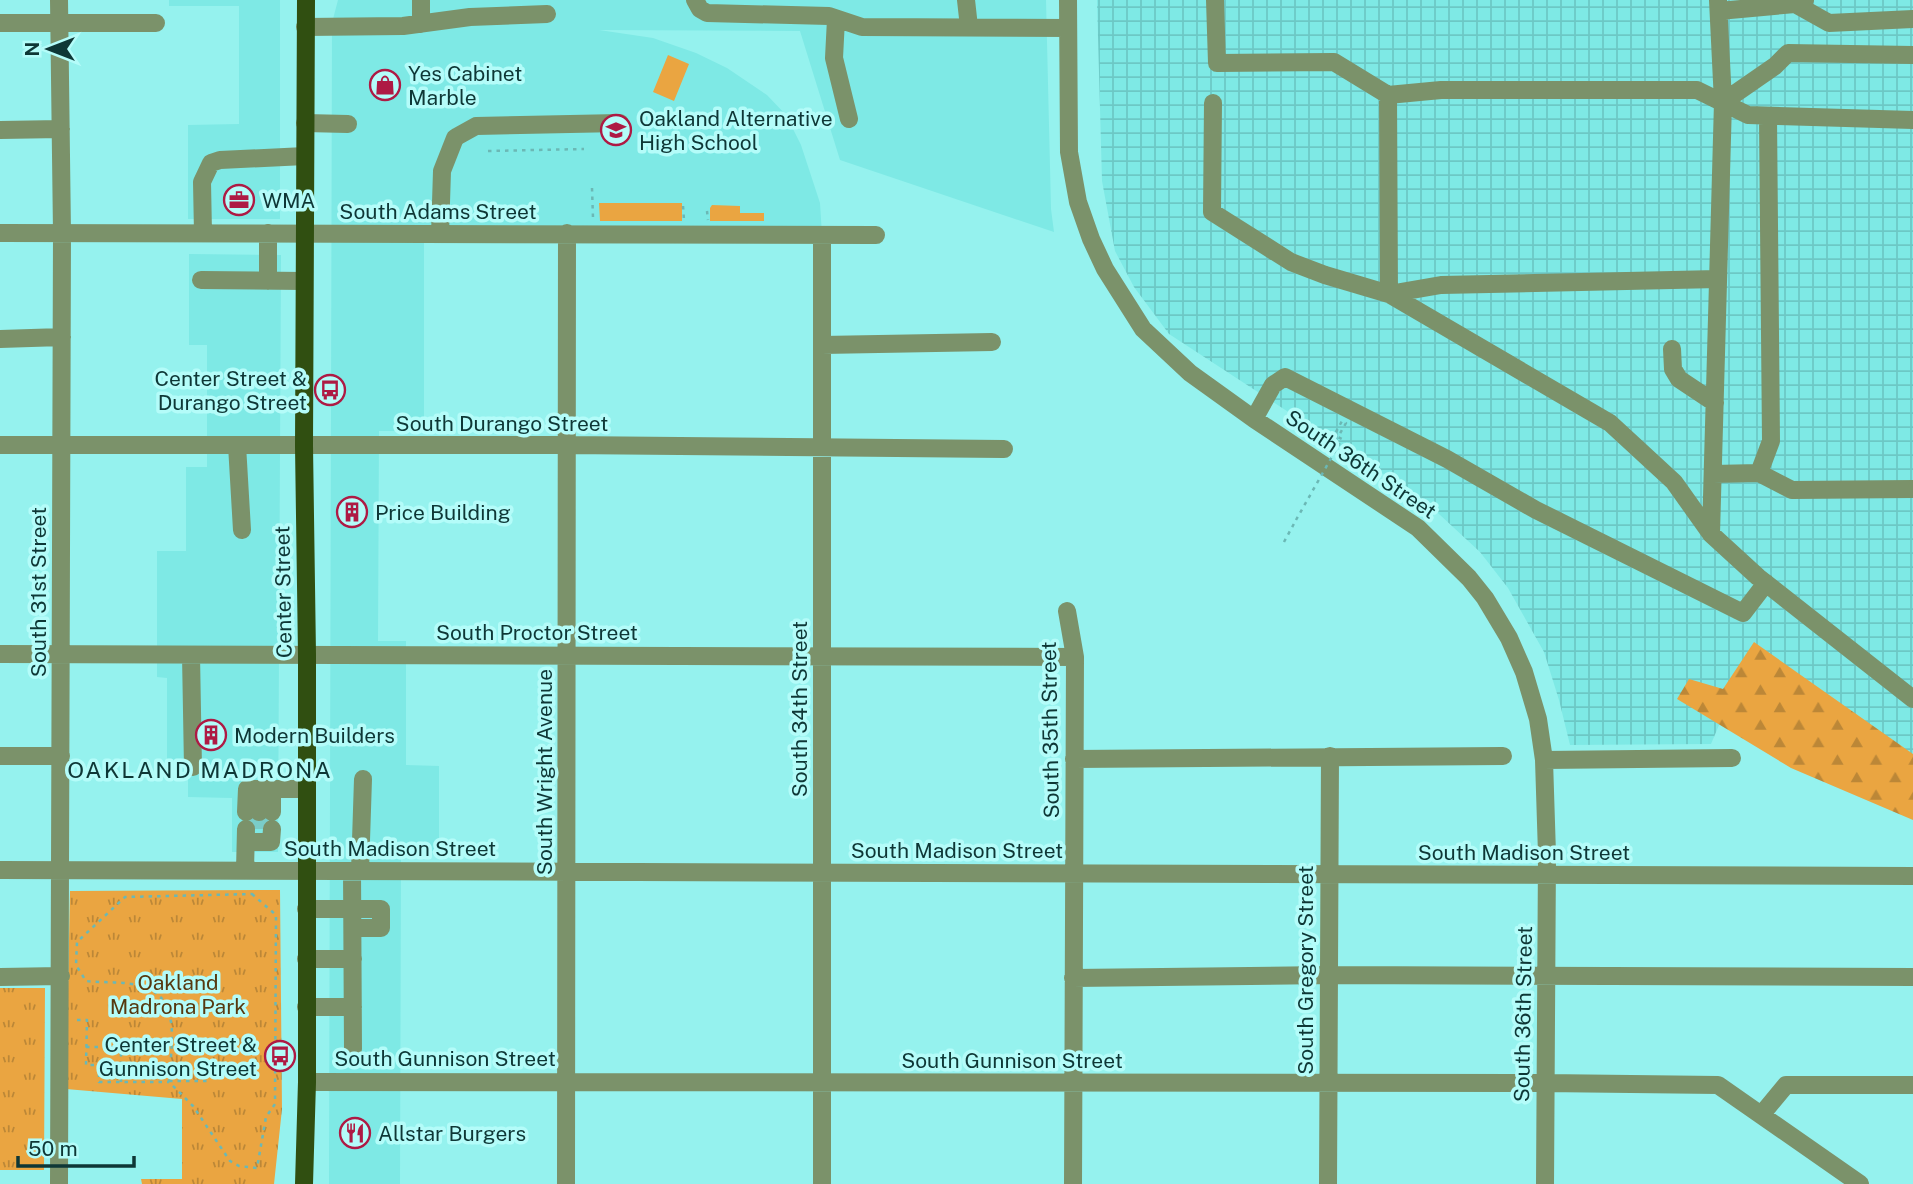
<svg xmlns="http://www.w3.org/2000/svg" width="1913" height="1184" viewBox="0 0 1913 1184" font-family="'Public Sans',sans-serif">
<defs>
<pattern id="industrial-grid" width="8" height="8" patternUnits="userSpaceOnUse" patternTransform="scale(1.75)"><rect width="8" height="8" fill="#7ee9e5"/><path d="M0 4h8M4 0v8" fill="none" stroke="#6cc8c5"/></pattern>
<pattern id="forest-firs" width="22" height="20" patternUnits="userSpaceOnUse" patternTransform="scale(1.75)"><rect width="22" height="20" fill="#eaa541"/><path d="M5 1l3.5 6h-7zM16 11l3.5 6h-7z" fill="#bc8737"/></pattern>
<pattern id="park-tufts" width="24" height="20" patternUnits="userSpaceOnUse" patternTransform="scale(1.75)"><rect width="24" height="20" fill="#eaa541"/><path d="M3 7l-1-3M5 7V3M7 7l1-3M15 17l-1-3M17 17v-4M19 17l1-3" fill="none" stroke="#bc8737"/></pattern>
</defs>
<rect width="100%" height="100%" fill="#95f2ee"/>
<path fill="#7ee9e5" d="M169,0H280V219H188V125L239,124V6H169Z
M338,0H1046L1051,209L1054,232L840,160L800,31L599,30L653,38L696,53L727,68L767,95L786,115L801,145L820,203L822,235L424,234V431H379L378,641H406V765L439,766V851L401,852L400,1184H329L332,23Z
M189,254L281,255L278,852H232V798L188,797V779H167V678L157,677V551H186V467H207V345H189Z"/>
<path fill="url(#industrial-grid)" d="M1097,0H1913V768L1754,643L1711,744L1570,745L1559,700L1544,652L1508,588L1480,552L1426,502L1169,334L1134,287L1115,251L1102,181Z"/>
<path fill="#eaa541" d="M668,55L689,64L674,101L653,92Z
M599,203H682V221H600Z
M712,205L740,206V213H764V221H710V208Z"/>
<path fill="url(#forest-firs)" d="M1754,642L1913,754V820L1791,768L1677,699L1689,679L1723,689Z"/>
<path fill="url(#park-tufts)" d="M280,890L282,1109L274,1184H142L141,1179H182V1099L66,1089L70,891Z
M0,988H45L44,1170H0Z"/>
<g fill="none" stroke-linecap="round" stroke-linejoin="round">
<path stroke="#7acdc9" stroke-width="18" stroke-dasharray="18 9" stroke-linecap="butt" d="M259,829V812"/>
<path stroke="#6bb8b5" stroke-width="2.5" stroke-dasharray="3.5 5" stroke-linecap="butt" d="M488,151L584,149
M592,188L593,218
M683,206L684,220
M707,211L708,220
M1284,542L1296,520
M252,894L276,915L275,1104L266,1117L257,1168L239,1166L230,1161L193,1106L169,1082C170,1050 184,997 141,986C124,981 103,983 86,981L76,965L77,942L125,897Z
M77,1020H87L86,1065H99V1082H169
M86,1047H170
M169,1081H208
M121,1082V1047"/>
<path stroke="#7b926a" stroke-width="18" d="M59,0L62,233L59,1184
M695,0L700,9L707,13L829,16L862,27L1068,28
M966,0L969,27
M1068,0L1069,152L1078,202L1091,239L1105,269L1143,329L1190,373L1254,419L1418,528L1469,578L1485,598L1509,638L1524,672L1538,719L1544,760L1547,854L1545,1184
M1215,0L1217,63L1334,62L1388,95L1441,90H1697L1748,115L1913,120
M1795,4L1829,23L1913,19
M1719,11L1795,4L1805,0
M836,19L834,58L849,119
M0,23H156
M421,24V0
M305,27L403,26L470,17L547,14
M1388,95L1389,294
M1723,102L1775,66L1788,53L1913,55
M1213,103L1212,212L1291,262L1325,275L1389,294L1610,423L1674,482L1711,534L1758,577L1913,699
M305,123L348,124
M0,130L61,129
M0,233L876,235
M203,233L202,182L211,163L220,160L305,156
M268,233V281
M440,234L442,171L455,138L458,136L476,126L620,123
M201,280L304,281
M1389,294L1441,285L1718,279
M0,339L62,337
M822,345L992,342
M1672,349L1673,369L1679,379L1715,403
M1254,419L1273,385L1285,377L1447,459L1536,510L1743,613L1766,583
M0,445H567L1004,449
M237,445L242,530
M1759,473L1771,441L1768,117
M1713,474L1759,473L1792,490L1913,489
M1711,534L1723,102L1718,0
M1067,611L1075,657L1073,1184
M0,654L1075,657
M191,655L193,767
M0,756H61
M1074,759L1503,756
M1544,760L1732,758
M246,812L247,789H307
M259,812L260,789
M272,812V789
M246,842H271L272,829
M0,870L1913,876
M245,870L246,829
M352,871L353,1049
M360,871L363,779
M306,909H381V928H353
M306,959H353
M0,977L61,976
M1073,978L1329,975L1913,977
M306,1007H353
M307,1082L1544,1083L1718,1085L1860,1184
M1762,1114L1786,1085H1913
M566,1184L567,233
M822,1184V235
M1328,1184L1330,756"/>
<path stroke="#304f11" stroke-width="18" d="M304,1184L307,1082V655L304,446L306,0"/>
<path stroke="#6bb8b5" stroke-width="2.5" stroke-dasharray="3.5 5" stroke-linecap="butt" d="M1296,520L1342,439L1338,437L1346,423L1342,421L1330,443"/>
</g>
<defs>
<g id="shop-ring" transform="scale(1.575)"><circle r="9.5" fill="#b4fcf9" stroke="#ae1a44" stroke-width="1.5"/><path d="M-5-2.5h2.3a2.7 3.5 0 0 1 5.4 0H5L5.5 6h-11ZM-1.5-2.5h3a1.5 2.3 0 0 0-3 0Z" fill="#ae1a44"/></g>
<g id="school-ring" transform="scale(1.575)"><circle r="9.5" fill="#b4fcf9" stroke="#ae1a44" stroke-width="1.5"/><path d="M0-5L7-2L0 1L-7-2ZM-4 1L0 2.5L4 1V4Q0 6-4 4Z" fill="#ae1a44"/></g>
<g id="office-ring" transform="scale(1.575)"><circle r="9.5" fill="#b4fcf9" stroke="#ae1a44" stroke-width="1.5"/><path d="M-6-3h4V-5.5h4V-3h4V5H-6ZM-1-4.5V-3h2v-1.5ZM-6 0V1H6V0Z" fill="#ae1a44"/></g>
<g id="bus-ring" transform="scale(1.575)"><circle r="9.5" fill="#b4fcf9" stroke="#ae1a44" stroke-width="1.5"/><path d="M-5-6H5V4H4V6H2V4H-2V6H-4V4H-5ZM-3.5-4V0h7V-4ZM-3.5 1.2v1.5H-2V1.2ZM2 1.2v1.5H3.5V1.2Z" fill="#ae1a44"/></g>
<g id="building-ring" transform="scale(1.575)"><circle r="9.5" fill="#b4fcf9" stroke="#ae1a44" stroke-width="1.5"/><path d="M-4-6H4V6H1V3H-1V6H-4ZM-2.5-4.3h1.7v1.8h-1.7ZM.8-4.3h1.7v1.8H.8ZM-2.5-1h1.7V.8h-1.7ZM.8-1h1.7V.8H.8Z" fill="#ae1a44"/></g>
<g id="restaurant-ring" transform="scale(1.575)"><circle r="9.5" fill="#b4fcf9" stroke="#ae1a44" stroke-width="1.5"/><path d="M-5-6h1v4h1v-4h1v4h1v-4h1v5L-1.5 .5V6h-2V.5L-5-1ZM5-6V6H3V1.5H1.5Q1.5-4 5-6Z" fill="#ae1a44"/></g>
</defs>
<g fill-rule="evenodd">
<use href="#shop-ring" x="385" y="85"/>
<use href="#school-ring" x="616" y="130"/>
<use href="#office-ring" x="239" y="200"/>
<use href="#bus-ring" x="330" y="390"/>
<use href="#building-ring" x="352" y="512"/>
<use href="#building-ring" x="211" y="735"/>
<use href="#bus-ring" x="280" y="1056"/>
<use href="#restaurant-ring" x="355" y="1133"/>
</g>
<g text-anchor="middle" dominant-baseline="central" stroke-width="7" stroke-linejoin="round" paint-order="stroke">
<g font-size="21" fill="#0e3736" stroke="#b4fcf9" text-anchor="start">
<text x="408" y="73">Yes Cabinet<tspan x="408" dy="24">Marble</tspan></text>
<text x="639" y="118">Oakland Alternative<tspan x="639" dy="24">High School</tspan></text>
<text x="262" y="200">WMA</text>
<text x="307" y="378" text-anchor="end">Center Street &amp;<tspan x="307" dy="24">Durango Street</tspan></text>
<text x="375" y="512">Price Building</text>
<text x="234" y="735">Modern Builders</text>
<text x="257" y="1044" text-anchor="end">Center Street &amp;<tspan x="257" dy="24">Gunnison Street</tspan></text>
<text x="378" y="1133">Allstar Burgers</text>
</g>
<g font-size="21" fill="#0e3736" stroke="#b4fcf9">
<text x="438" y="211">South Adams Street</text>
<text x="502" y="423">South Durango Street</text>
<text transform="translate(1361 464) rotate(34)">South 36th Street</text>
<text transform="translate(38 592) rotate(-90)">South 31st Street</text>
<text transform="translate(283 592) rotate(-91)">Center Street</text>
<text x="537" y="632">South Proctor Street</text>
<text transform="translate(799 709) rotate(-90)">South 34th Street</text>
<text transform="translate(1050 730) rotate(-91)">South 35th Street</text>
<text transform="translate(544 772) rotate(-90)">South Wright Avenue</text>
<text x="390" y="848">South Madison Street</text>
<text x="957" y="850">South Madison Street</text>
<text x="1524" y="852">South Madison Street</text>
<text transform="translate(1305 970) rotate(-90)">South Gregory Street</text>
<text transform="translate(1523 1014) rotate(-89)">South 36th Street</text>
<text x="445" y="1058">South Gunnison Street</text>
<text x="1012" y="1060">South Gunnison Street</text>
</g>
<g font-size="21" fill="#563910" stroke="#b4fcf9">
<text x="178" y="982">Oakland<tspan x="178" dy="24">Madrona Park</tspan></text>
</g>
<g font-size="23" letter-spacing="2" fill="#0e3736" stroke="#b4fcf9">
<text x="200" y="769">OAKLAND MADRONA</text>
</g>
</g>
<g transform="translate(49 49) rotate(270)" stroke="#b4fcf9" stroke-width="5" paint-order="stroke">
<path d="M0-5L12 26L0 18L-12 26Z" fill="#0e3736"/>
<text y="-10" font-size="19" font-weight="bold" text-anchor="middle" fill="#0e3736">N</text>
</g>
<path d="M18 1156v10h116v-10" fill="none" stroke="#0e3736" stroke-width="3.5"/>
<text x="28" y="1156" font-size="21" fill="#0e3736" stroke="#b4fcf9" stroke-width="5" paint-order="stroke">50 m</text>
</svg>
